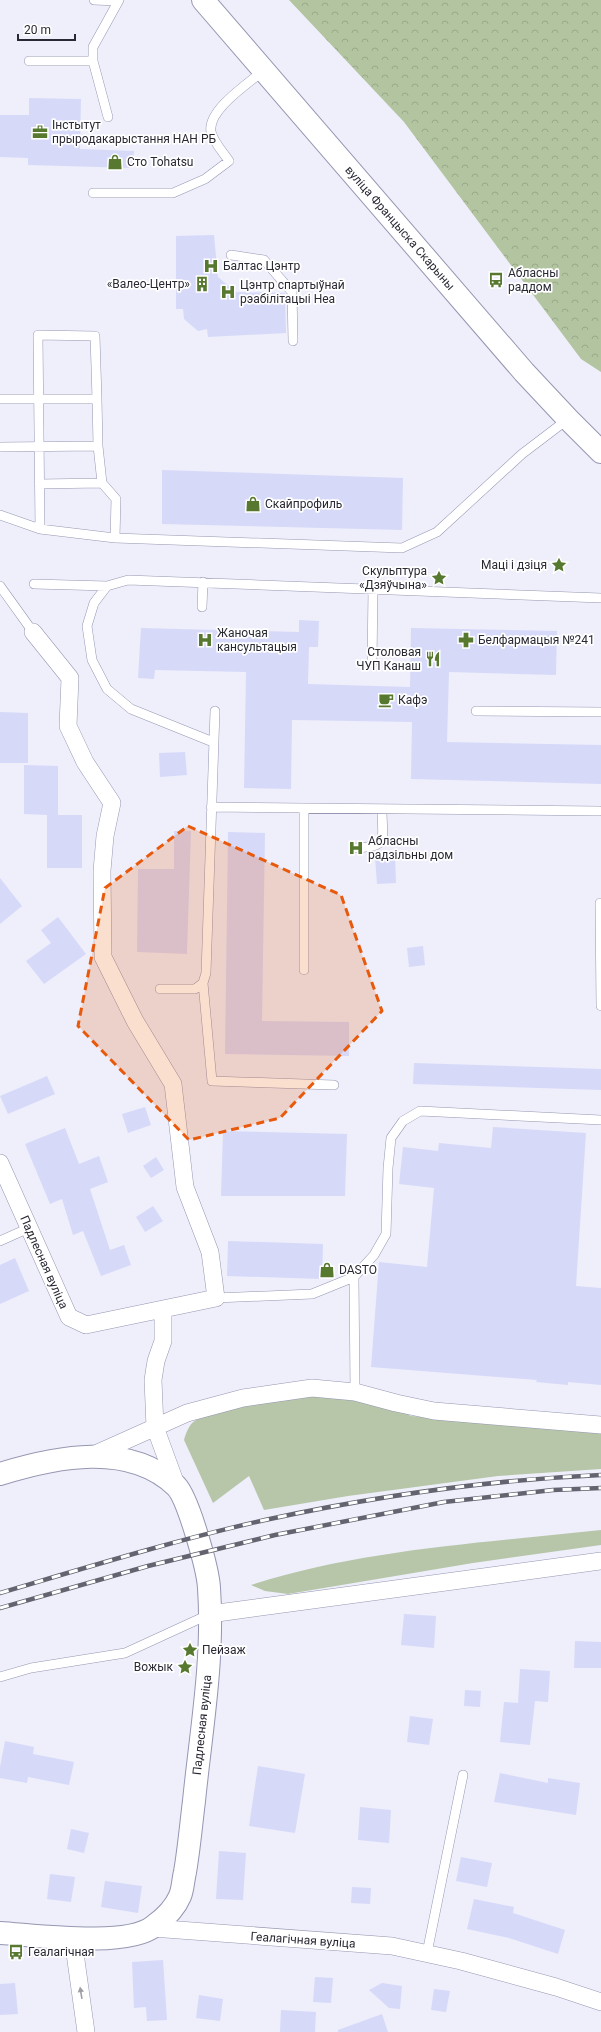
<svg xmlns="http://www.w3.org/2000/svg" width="601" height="2032" viewBox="0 0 601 2032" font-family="Roboto,sans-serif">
<defs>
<pattern id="forest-crowns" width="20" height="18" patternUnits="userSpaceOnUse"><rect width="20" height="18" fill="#b3c5a0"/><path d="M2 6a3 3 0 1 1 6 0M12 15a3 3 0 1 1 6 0" fill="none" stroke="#9aa98a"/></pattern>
</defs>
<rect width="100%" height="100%" fill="#eeeffb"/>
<path fill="#b7c6a9" d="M334,1395L390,1405L411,1416L601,1430V1469L498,1476L348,1496L264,1510L249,1476L213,1503L184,1440C186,1433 189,1424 196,1420C223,1403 301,1396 334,1395Z
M601,1530V1545L473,1563L288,1594L265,1591L251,1585C363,1549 484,1543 601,1530Z"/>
<path fill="url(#forest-crowns)" d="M289,0H601V372L581,359L404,122Z"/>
<path fill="#d7d9f9" d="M29,98L81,99L80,149L134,151L133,168L28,165V158L0,157V115H29Z
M214,235L218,277L236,292L285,293L286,333L208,337L207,329L198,331L184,319L183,309H176V236Z
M162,470L403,478L402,530L162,524Z
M299,620L319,621L318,647H309L308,684L410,687L411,628L557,631L556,675L449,672L447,742L601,745V784L411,779L412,722L292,720L291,789L244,788L246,672L155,670L154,679L138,678L141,628L299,632Z
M0,712L28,713V763H0Z
M185,752L187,775L160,777L159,753Z
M24,765L58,766V815H82V868H47V815L24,814Z
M174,831H191L187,954L137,952L138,869H174Z
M228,832L265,833L262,1021L349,1022V1056L225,1054Z
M395,856L396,883L377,884L375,857Z
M0,878L22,906L0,924Z
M58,917L86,954L44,984L26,961L51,943L41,930Z
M423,946L425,965L409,967L407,948Z
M414,1063L601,1069V1090L413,1084Z
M47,1076L55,1094L8,1114L0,1096Z
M145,1107L151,1125L128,1133L122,1114Z
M493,1127L586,1133L576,1286L601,1288V1385L568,1382V1385L536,1382L537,1380L371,1367L379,1262L427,1267L434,1188L399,1184L403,1147L438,1151L439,1143L491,1148Z
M65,1128L79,1164L99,1156L108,1182L90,1189L110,1250L124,1245L131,1265L101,1276L83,1231L73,1235L62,1199L50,1204L25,1144Z
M223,1131L347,1134L345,1196H221Z
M156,1157L164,1170L151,1178L143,1166Z
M153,1206L163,1221L145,1232L136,1217Z
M228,1241L323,1244L322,1279L227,1276Z
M15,1258L29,1291L0,1304V1265Z
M404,1614L436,1616L434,1648L401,1645Z
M575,1641L601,1642V1668H574Z
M520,1669L550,1671L548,1702L535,1701L530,1745L500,1742L504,1702L518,1703Z
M465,1690L481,1691L480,1707L464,1706Z
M410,1716L433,1719L429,1745L407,1742Z
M5,1741L34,1747L33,1754L74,1762L69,1785L28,1777L27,1783L0,1778V1767Z
M258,1766L305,1774L295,1833L249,1826Z
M500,1773L548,1783V1778L580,1783L576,1815L494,1802Z
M360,1807L391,1810L389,1843L358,1840Z
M71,1829L89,1833L84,1853L67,1849Z
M219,1851L246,1853L243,1900L216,1899Z
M461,1857L492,1863L487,1887L456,1881Z
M50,1874L75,1877L71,1902L47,1899Z
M105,1881L142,1886L138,1913L101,1907Z
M352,1887L371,1888L370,1904L351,1903Z
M474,1899L514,1907L513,1913L565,1930L558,1954L509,1938L467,1929Z
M163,1960L167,2020L147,2021L146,2007L134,2008L132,1962Z
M315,1977L333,1978L331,2003L313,2002Z
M15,1983L18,2014L0,2015V1984Z
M382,1983L402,1986L400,2009L389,2008L369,1990Z
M434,1989L450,1991L446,2012L431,2010Z
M199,1995L223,1999L220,2021L196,2018Z
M281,2010L316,2012L315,2032H280Z
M382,2014L388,2032H338V2030Z"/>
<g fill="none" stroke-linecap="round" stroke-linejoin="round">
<g stroke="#9596b1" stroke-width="10">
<path id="lane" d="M94,0L117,1
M29,61H93V47L119,0
M93,61L108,117
M93,193H173L205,179L229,161C223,152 214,143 211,132C207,110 249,83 264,70
M231,255L264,260L292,292L293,341
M0,399H97L98,446L102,483L116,499L115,538
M0,447L98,446
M39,484L102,483
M0,515L40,529L115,538L402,548L437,532L522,454L568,419
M40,529L38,335L95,336L97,399
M34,584L107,586
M0,586L33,632
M202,607L203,582
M372,663L373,589
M476,711L601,712
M213,742L131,709L107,689L92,660L87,626L94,603L107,586L128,580L601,598
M211,807L599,811
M304,808V970
M354,848C390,846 382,842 382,809
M600,903L601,1006
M203,983L212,1081L334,1085
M160,989H195L203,983L206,973L215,711
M0,1241L29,1228
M354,1277L355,1392
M216,1298L312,1294L354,1277L374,1255L386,1234L388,1168L391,1138L403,1121L420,1111L601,1120
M0,1677L31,1668L125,1653L210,1614
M427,1953L463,1775"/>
</g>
<g stroke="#9596b1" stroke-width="18">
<path id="street" d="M33,632L70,678L68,726L85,762L112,803L105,836L102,871L103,957L135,1021L173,1084L185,1187L210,1252L216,1298L163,1309
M0,1163L69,1317L86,1325L163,1309V1341L156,1361L153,1380L155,1427L177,1487
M91,1456L187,1413L243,1398L312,1388L355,1392L396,1403L434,1411L601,1425
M210,1614L601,1561
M152,1928L392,1946L461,1961L556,1987L601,2002
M73,1939L86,2032"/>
</g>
<g stroke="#9596b1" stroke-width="24">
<path id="secondary" d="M203,0L524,372L568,419L601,452
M0,1474C55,1457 129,1441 176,1486C188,1498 208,1569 209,1588C214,1659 201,1731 194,1801C191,1825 189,1849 185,1872C183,1880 183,1889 180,1896C175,1908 165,1918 154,1926C127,1948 35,1935 0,1933"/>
</g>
<use href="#lane" stroke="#fff" stroke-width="9"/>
<use href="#street" stroke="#fff" stroke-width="17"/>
<use href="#secondary" stroke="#fff" stroke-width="22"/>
<g stroke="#63646f" stroke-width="4.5">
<path id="rail" d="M0,1593C88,1567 176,1540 265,1520C376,1496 488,1480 601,1475
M0,1608L148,1566L275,1535L444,1502L553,1490L601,1488"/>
</g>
<use href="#rail" stroke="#fff" stroke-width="3" stroke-dasharray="9" stroke-linecap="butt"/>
</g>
<defs><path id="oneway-solid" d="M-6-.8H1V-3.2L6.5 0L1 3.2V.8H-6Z"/></defs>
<use fill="#9e9fa3" href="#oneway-solid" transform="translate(81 1993) rotate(-99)"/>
<path fill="#e8590c" fill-opacity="0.2" stroke="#e8590c" stroke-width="3" stroke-dasharray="8 5" stroke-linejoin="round" d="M188,826L341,895L382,1011L280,1118L189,1140L78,1026L105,888Z"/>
<defs>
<g id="office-bare" transform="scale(1.2)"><path d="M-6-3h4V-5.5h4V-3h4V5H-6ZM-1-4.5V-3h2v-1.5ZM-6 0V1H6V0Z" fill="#57782f" stroke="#fff" stroke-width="2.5" paint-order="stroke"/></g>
<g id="shop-bare" transform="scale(1.2)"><path d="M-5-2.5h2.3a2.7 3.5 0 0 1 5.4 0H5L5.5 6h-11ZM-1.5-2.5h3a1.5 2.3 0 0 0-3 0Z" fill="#57782f" stroke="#fff" stroke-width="2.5" paint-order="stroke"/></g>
<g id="hospital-bare" transform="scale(1.2)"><path d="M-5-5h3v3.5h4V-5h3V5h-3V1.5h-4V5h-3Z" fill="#57782f" stroke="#fff" stroke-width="2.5" paint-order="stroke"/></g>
<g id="bus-bare" transform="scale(1.2)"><path d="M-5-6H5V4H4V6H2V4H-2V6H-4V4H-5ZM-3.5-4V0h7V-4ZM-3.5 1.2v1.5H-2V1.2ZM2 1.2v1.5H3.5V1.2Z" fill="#57782f" stroke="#fff" stroke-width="2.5" paint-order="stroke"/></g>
<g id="building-bare" transform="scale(1.2)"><path d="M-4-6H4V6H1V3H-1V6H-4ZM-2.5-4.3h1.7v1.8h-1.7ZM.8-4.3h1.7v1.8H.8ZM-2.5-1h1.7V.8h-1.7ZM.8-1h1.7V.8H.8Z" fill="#57782f" stroke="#fff" stroke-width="2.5" paint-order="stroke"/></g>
<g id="sight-bare" transform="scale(1.2)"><path d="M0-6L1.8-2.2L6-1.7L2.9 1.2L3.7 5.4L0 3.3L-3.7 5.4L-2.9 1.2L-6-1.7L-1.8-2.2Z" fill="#57782f" stroke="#fff" stroke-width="2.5" paint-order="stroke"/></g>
<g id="pharmacy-bare" transform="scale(1.2)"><path d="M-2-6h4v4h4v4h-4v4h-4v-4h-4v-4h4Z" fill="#57782f" stroke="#fff" stroke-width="2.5" paint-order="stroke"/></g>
<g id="restaurant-bare" transform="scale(1.2)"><path d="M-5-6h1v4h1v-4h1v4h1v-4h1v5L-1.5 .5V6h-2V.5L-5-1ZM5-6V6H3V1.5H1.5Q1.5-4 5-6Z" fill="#57782f" stroke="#fff" stroke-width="2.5" paint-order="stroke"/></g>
<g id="cafe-bare" transform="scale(1.2)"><path d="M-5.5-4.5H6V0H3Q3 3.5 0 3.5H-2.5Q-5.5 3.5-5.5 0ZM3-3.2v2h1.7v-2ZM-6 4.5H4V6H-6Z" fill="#57782f" stroke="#fff" stroke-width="2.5" paint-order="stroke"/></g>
</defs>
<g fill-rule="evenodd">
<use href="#office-bare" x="40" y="132"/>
<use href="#shop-bare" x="115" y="162"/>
<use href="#hospital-bare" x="211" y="266"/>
<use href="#bus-bare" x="496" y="280"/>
<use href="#building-bare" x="202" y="284"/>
<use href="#hospital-bare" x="228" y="292"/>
<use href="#shop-bare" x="253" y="504"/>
<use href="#sight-bare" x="559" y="565"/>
<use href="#sight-bare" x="439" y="578"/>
<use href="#hospital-bare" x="205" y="640"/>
<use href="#pharmacy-bare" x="466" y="640"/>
<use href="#restaurant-bare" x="433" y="659"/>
<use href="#cafe-bare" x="386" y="700"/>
<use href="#hospital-bare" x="356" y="848"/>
<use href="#shop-bare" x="327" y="1270"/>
<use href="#sight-bare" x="190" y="1650"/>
<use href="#sight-bare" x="185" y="1667"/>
<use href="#bus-bare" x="16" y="1952"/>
</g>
<g text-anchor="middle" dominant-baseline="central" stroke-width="3.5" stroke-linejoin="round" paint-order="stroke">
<g font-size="12" fill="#282933" stroke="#fff" text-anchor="start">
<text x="52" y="125">Інстытут<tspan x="52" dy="14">прыродакарыстання НАН РБ</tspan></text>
<text x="127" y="162">Сто Tohatsu</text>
<text x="223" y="266">Балтас Цэнтр</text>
<text x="508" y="273">Абласны<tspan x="508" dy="14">раддом</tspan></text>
<text x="190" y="284" text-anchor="end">«Валео-Центр»</text>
<text x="240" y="285">Цэнтр спартыўнай<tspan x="240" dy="14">рэабілітацыі Неа</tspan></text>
<text x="265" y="504">Скайпрофиль</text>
<text x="547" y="565" text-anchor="end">Маці і дзіця</text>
<text x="427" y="571" text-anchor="end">Скульптура<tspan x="427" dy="14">«Дзяўчына»</tspan></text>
<text x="217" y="633">Жаночая<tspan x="217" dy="14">кансультацыя</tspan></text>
<text x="478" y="640">Белфармацыя №241</text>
<text x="421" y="652" text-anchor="end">Столовая<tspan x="421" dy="14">ЧУП Канаш</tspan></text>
<text x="398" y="700">Кафэ</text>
<text x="368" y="841">Абласны<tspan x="368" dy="14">радзільны дом</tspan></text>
<text x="339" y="1270">DASTO</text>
<text x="202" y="1650">Пейзаж</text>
<text x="173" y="1667" text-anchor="end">Вожык</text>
<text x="28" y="1952">Геалагічная</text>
</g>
<g font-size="12" fill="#282933" stroke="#fff">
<text transform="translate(400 228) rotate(49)">вуліца Францыска Скарыны</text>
<text transform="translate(44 1262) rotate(66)">Падлесная вуліца</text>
<text transform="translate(202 1725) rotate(-84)">Падлесная вуліца</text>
<text transform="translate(303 1940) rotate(4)">Геалагічная вуліца</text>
</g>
</g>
<path d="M18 34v6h57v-6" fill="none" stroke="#282933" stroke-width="2"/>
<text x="24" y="34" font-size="12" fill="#282933" stroke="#ffffff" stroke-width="3" paint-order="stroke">20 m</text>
</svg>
